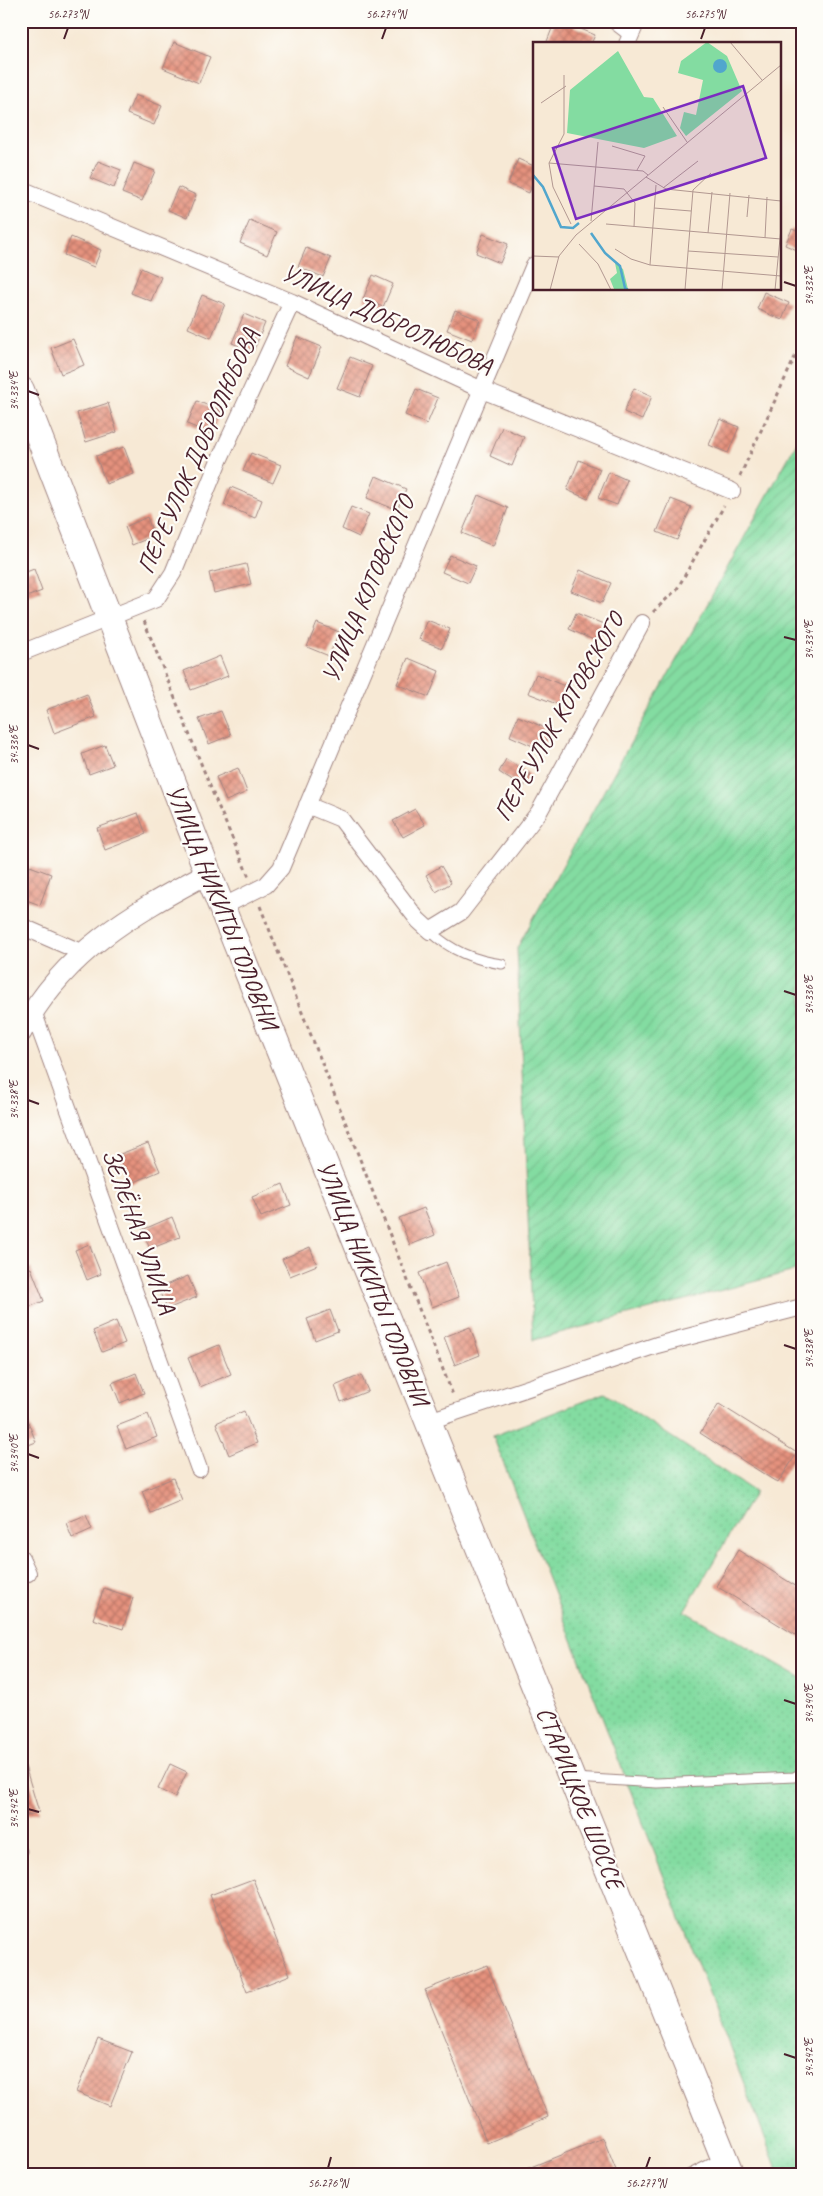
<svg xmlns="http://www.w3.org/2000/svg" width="823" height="2196" viewBox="0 0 823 2196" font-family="Caveat,sans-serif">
<defs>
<pattern id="grass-dots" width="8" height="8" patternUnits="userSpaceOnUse" patternTransform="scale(1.25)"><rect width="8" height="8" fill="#83dca1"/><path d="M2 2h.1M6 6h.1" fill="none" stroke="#73bc8b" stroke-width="1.8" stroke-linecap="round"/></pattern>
<pattern id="garden-furrows" width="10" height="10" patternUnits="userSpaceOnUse" patternTransform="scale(1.25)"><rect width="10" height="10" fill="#83dca1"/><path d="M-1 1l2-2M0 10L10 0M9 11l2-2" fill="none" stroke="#73bc8b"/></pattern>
<pattern id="building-cross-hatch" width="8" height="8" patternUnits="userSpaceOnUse" patternTransform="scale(1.25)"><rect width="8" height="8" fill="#e5927e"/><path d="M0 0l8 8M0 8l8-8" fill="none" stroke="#bc7767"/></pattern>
</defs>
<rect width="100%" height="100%" fill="#fdfcf7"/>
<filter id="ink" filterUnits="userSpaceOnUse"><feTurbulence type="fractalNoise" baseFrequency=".02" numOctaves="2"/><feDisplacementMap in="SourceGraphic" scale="10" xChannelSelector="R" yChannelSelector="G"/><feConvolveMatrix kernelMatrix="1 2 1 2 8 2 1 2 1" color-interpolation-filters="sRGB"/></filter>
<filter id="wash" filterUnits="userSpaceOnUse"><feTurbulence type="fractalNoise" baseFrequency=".0096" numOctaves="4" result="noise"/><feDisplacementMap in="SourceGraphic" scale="20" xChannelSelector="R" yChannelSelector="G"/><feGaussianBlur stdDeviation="1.12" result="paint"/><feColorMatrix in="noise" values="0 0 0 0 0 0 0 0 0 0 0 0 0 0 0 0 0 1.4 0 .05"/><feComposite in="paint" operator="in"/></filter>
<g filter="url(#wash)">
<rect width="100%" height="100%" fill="#f7e9d5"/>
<path fill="url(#grass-dots)" stroke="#667e66" d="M605,1393L755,1492L684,1611L802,1678V2172L779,2174L493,1436Z"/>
<path fill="url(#garden-furrows)" stroke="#667e66" d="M802,433V1269L533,1340L517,948Z"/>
<g id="blocks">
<path fill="url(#building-cross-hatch)" d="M555,21H562L595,35L591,44H546Z
M174,42L210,57L199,83L163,68Z
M135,95L162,106L154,125L127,114Z
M518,159L534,166V180L529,193L508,184Z
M98,161L121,170L114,188L90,178Z
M134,163L155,171L142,201L122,193Z
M178,187L196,195L187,218L168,210Z
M250,220L277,232L267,255L240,243Z
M792,229L802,233V252L785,245Z
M483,234L508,244L500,263L476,253Z
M71,237L101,250L94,267L64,255Z
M306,248L331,258L323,277L298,267Z
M141,268L161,277L151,301L131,293Z
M373,275L393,284L383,307L363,299Z
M764,292L789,303L782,320L757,309Z
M202,295L225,304L211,338L188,328Z
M455,310L480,320L472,340L447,330Z
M244,314L265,323L253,352L232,343Z
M297,337L322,347L309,377L285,366Z
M73,339L84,365L61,374L51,348Z
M350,357L372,366L360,397L337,388Z
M634,388L652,396L642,420L624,412Z
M416,389L438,398L427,424L405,415Z
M197,401L221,411L211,434L187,424Z
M108,403L117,432L86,442L77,413Z
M720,419L739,427L728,453L709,445Z
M502,427L524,437L512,466L490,456Z
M124,447L134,474L106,484L96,456Z
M251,453L281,465L273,483L243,471Z
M579,460L600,469L588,499L567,490Z
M609,472L627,480L617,505L598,498Z
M376,476L406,489L397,510L367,498Z
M231,487L262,500L255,518L224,505Z
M478,495L508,508L493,546L462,533Z
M671,499L691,507L677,540L657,532Z
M351,507L369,514L359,537L342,529Z
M147,517L154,536L132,545L125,527Z
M450,555L476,566L468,583L442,572Z
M246,564L251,584L214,593L209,573Z
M34,569L42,591L21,599V574Z
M580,570L611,583L602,603L571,591Z
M576,613L606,625L598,642L569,629Z
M427,620L450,629L442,648L419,639Z
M317,623L339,632L329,656L307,647Z
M220,656L228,676L191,690L184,671Z
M408,658L439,671L429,697L397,684Z
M536,674L567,687L559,705L528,693Z
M87,694L96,717L54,733L46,710Z
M221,711L231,735L209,744L199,719Z
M518,716L550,730L542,750L510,736Z
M105,745L113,765L89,774L82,754Z
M506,759L531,775L523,788L499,772Z
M238,768L247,792L226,801L216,777Z
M415,809L425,825L403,837L393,821Z
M138,813L146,834L105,850L97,828Z
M30,866L51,874L40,905L21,898V888Z
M441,866L451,883L436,892L426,875Z
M148,1143L160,1171L130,1184L118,1155Z
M283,1184L291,1205L261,1217L252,1197Z
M424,1208L435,1235L410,1245L399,1218Z
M172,1217L180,1237L150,1249L142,1230Z
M89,1244L101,1274L87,1280L75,1250Z
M310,1247L317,1265L290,1276L282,1259Z
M446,1262L459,1297L432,1307L419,1273Z
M31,1268L44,1301L21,1310V1271Z
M188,1276L197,1297L167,1309L158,1288Z
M330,1310L338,1331L315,1340L307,1319Z
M116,1321L125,1343L102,1352L93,1331Z
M470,1327L480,1355L455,1365L444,1337Z
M219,1345L231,1374L200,1387L188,1358Z
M136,1373L144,1393L120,1403L112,1383Z
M361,1375L368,1391L341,1402L335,1386Z
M719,1404L797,1453L778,1483L700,1433Z
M244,1411L257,1443L229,1455L216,1423Z
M148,1414L157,1437L126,1449L117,1426Z
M28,1422L36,1442L21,1448V1425Z
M173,1478L182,1500L151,1513L142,1491Z
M86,1515L92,1529L72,1538L66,1523Z
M738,1550L802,1590V1639L716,1586Z
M104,1588L133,1598L123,1629L93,1619Z
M170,1764L187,1772L175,1797L158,1789Z
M25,1766L39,1812L21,1817V1767Z
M253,1879L290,1975L247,1992L210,1895Z
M487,1965L548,2117L487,2143L425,1990Z
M98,2039L132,2052L110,2106L76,2092Z
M603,2138L618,2175H511Z"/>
</g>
</g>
<g filter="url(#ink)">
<use href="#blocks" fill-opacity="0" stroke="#a08480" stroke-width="1"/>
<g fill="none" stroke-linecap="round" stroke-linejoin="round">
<g stroke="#a08480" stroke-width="11">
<path id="service" d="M609,21L630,37
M430,931C451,951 474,960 502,964
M574,1778L657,1783L794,1777L802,1773
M21,1851H22
M688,2175L722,2158"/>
</g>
<g stroke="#a08480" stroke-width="18">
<path id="minor" d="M627,44L637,21
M21,189L292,302L482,390L732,491
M21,653L156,599L173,573L217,465L292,302
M307,805L341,819L418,920L430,931L461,912L539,812L642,623
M222,907L266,885L281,868L534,265
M21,926L83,953
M33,1011L199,1469
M429,1421L657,1345L802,1307
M21,1558L28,1573"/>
</g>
<g stroke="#a08480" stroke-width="23">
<path id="tertiary" d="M21,1032C64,952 131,914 208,873"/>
</g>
<g stroke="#a08480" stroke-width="28">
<path id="primary" d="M21,390L208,873L731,2175"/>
</g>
<path stroke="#a08480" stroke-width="3" stroke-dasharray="4 4" stroke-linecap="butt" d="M740,476L802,342
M653,612L677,589L724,506
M144,621L214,796L249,877
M260,906L453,1395"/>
<use href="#service" stroke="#fff" stroke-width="9"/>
<use href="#minor" stroke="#fff" stroke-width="16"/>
<use href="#tertiary" stroke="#fff" stroke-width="21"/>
<use href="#primary" stroke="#fff" stroke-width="26"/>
</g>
</g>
<path fill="none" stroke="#4a1f2b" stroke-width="2" d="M64,39L68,28M382,39L386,28M701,39L705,28M784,282L796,286M28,391L39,395M784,637L796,640M28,745L39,749M784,991L796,995M28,1100L39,1104M784,1345L796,1349M28,1454L39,1458M784,1700L796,1704M28,1809L39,1812M784,2054L796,2058M328,2168L331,2157M646,2168L650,2157"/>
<g text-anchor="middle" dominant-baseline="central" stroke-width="4.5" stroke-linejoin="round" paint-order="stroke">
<g font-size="25" fill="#4a1f2b" stroke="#fdfcf7">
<text transform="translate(387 319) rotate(25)">УЛИЦА ДОБРОЛЮБОВА</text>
<text transform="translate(198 451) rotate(-66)">ПЕРЕУЛОК ДОБРОЛЮБОВА</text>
<text transform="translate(368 589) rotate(-67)">УЛИЦА КОТОВСКОГО</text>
<text transform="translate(559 717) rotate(-60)">ПЕРЕУЛОК КОТОВСКОГО</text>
<text transform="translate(222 907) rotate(68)">УЛИЦА НИКИТЫ ГОЛОВНИ</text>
<text transform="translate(139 1231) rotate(70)">ЗЕЛЁНАЯ УЛИЦА</text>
<text transform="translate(373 1283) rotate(68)">УЛИЦА НИКИТЫ ГОЛОВНИ</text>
<text transform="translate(580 1798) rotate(68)">СТАРИЦКОЕ ШОССЕ</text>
</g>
</g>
<g transform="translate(533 42)">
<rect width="248" height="248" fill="#f7e9d5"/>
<path d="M174,0L194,14L209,49L153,94L147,86L151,70L163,73L170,38L145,31L148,19ZM82,221L90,227L95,247H81L77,237L84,231Z" fill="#83dca1"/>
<path d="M85,9L111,55L120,56L144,94L111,106L34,91L37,48Z" fill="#83dca1"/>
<path d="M180 24a7 7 0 1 1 14 0a7 7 0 1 1-14 0Z" fill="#51a6cd"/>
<path fill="none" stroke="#51a6cd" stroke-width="2.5" d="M0,133L10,145L28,185L40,186L46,181M58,191L72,211L87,224L92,246L95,248"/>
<path fill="none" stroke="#b29891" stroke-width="1" d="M197,0L229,38M31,33V92L16,121L20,145L38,182M8,61L33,44M130,65L154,100M79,104L112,114L104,128M16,121L110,129L115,133M113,135L133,147L248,159M61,144L91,147L102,161L101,185M130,146L165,119M160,148L178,131M121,166L158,169M214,175L216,153M58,179L65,100M73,182L248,197M175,191L179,150M232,196L234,155M46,202L65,222L78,248M82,207L98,217L117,223L248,234M155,209L245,215M0,214L26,215M117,223L123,143M17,248L26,214L43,193L248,23M152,248L160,148M189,248L197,151M242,248L248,186"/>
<path fill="#7b2cbf" fill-opacity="0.15" stroke="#7b2cbf" stroke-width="2.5" d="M210,44L233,116L43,177L20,106Z"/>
<rect width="248" height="248" fill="none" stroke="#4a1f2b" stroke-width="2.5"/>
</g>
<rect width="823" height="2196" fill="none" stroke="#fdfcf7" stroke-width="55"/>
<rect x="28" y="28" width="768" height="2140" fill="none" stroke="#4a1f2b" stroke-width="2"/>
<g font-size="12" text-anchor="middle" fill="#4a1f2b">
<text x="68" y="18">56.273°N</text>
<text x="386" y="18">56.274°N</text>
<text x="705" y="18">56.275°N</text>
<text transform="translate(809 286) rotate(-90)" y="4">34.332°E</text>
<text transform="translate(14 391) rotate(-90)" y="4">34.334°E</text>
<text transform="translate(809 640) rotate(-90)" y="4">34.334°E</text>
<text transform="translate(14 745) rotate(-90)" y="4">34.336°E</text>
<text transform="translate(809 995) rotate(-90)" y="4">34.336°E</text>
<text transform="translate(14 1100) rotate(-90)" y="4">34.338°E</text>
<text transform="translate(809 1349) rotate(-90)" y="4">34.338°E</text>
<text transform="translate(14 1454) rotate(-90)" y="4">34.340°E</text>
<text transform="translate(809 1704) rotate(-90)" y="4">34.340°E</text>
<text transform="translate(14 1809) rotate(-90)" y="4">34.342°E</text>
<text transform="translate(809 2058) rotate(-90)" y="4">34.342°E</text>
<text x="328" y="2187">56.276°N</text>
<text x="646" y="2187">56.277°N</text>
</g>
</svg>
